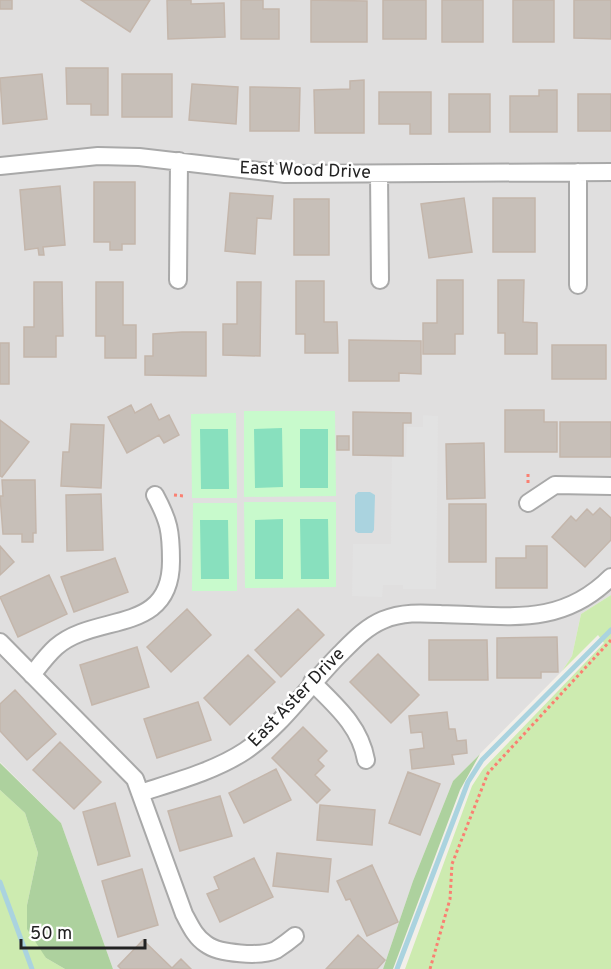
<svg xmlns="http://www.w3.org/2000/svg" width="611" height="969" viewBox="0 0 611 969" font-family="Overpass,sans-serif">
<rect width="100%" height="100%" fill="#f2efe9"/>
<path fill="#e0dfdf" d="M0,0H611V595L581,614L572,656L562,671L453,781L413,881L383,969H113L61,823L0,762Z"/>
<path fill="#cdebb0" d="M611,595V969H405L472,786L483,769L604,643L598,635L562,671L572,656L581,614Z
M0,790L25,813L38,853L27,905L46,958L65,969H0Z"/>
<path fill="#add19e" d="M480,754L460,790L393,969H383L413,881L453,781Z
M0,763L61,823L113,969H65L46,958L27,929V905L38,853L25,813L0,790Z"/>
<path fill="#c8facc" d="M244,411H335L336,496L244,497Z
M236,413L237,498H192L191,414Z
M244,502H336V587L245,588Z
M193,503H237V591H192Z"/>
<path fill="#88e0be" d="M282,428L283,487L255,488L254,429Z
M200,429H228L229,489H201Z
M300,429H328V488H300Z
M283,519V579H255V520Z
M300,519H328L329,579H301Z
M200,520H228L229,579H201Z"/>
<path fill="#e2e2e2" d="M423,415L438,416L436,589H403V585H383L382,597L352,596L353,544H391L392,457H406L407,427H423Z"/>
<path fill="#aad3df" d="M358,492H370L375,495L374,530L372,533H358L355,531V495Z"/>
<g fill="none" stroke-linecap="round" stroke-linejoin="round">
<path stroke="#aad3df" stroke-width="5" d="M0,882L32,969
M397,969L468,782L482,760L611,630"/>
</g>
<path fill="#c7bfb8" stroke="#c4b6ab" stroke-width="1.5" d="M0,0H12V9H0Z
M81,0H150L130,32Z
M167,0H191V4L224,3L225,37L168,39Z
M241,0H263V9H279V39H241Z
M311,0L367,1V42H311Z
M383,0H426V39H383Z
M442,0H483V42H442Z
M513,0H554V42H513Z
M574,0H611V39L574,38Z
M66,68H108V115H91V104H67Z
M42,74L47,119L3,124L0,78Z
M122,74H172V117H122Z
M364,80V133H315L314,90L350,89V81Z
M192,84L238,87L236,124L189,120Z
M250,87L300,88L299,131H250Z
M539,90H557V132H510V96H539Z
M379,92H431V134H410V124H379Z
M449,94H490V132H449Z
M578,94H611V131H578Z
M94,182H135V244H122V250H110V242H94Z
M60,186L65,245L43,247L44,255H39L38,248L25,250L20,190Z
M230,193L273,196L271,219L257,218L255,254L225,251Z
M464,198L472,252L429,258L421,204Z
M493,198H535V252H493Z
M294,199H329V255H294Z
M437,280H463V334H455V354H423V323H437Z
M498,280H524L523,322L537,323V354H505V333H498Z
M296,281H324V322H337L338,353H305V334H296Z
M34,282H62L63,336H56V357H24V327H34Z
M96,282H123V325H136V358H105V336H96Z
M237,282H261L260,356L223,355V324H237Z
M182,332H206V376L145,375V356H153V334Z
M349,340L421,341V374L399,373V381H349Z
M0,343H9V384H0Z
M552,345H606V379H552Z
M151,404L159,420L169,415L179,435L164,443L159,435L127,453L108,417L131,405L135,413Z
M505,410H544V422H557V452H505Z
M353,412L411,413V423H403V456L353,455Z
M0,420L29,442L2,477L0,476Z
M560,422H611V457H560Z
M71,424L104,425L101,488L61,486L63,452H69Z
M337,436H349V450H337Z
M484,443L485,498L447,499L446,444Z
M2,480H35L36,533H33V542H22V534H3L0,496H3Z
M101,494L103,550L67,551L66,495Z
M449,504H486V562H449Z
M600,508L611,518V540L585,567L552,537L571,516L576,521L587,509L593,515Z
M0,546L14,562L0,575Z
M526,546H547V588H496V558H526Z
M115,558L128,592L74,612L61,577Z
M49,575L67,614L18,637L0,597Z
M187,609L211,635L171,672L147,647Z
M298,609L324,635L281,677L255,650Z
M557,637L558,672H541V678H497V638Z
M429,640H487L488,680H429Z
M137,647L149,687L92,705L80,665Z
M378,654L419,695L391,723L350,682Z
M248,655L275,682L230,725L204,698Z
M15,690L56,734L27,760L0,731V704Z
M198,702L211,740L157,758L144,719Z
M447,712L449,729H455L457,741L466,740L467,753L452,755L454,764L412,769L410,750L424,748L422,732L411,733L409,716Z
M303,727L327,751L318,760L324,766L315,775L330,790L317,803L272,758Z
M60,742L101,782L74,809L33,770Z
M276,769L291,800L244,823L229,793Z
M408,772L440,784L420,835L389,823Z
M220,796L232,836L180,851L168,811Z
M115,803L130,856L98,865L83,812Z
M320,805L375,810L372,845L317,840Z
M277,853L331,859L328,892L273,886Z
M254,858L273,897L220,922L207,894L219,889L214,877Z
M372,865L398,922L367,936L350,899L346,900L337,881Z
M142,869L158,925L118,937L102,881Z
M358,935L385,960L377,969H326Z
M143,940L172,968L181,959L191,969H121L118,966Z"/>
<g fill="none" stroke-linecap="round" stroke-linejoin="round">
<g stroke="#a9a9a9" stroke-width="20">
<path id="minor" d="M0,166L98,156L139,157L285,174L611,172
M578,172V285
M379,174L380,280
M178,280L179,161
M528,503L555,485L611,486
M0,642L135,779L184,914C190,925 195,937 206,944C219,954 261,957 276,950C282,946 289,941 295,936
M32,675C39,666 47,655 56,647C96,612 171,636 171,561C171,531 169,521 155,495
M312,682C336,706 360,726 366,760
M140,793C174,782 215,771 245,751C282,726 309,685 340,654C353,641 366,627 383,620C402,612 421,613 441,614C507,615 560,628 611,577"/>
</g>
<path stroke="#fa8072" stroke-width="3" stroke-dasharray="3 3" stroke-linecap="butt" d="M528,483V473
M174,495L184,496
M430,969L450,899L452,864L488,773L611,640"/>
<use href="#minor" stroke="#fff" stroke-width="16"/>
</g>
<g text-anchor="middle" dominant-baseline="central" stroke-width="5" stroke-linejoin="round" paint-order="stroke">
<g font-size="18" fill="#222" stroke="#fff">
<text transform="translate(305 171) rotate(2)">East Wood Drive</text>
<text transform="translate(297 698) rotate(-46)">East Aster Drive</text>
</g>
</g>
<path d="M21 939v9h124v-9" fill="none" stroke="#222222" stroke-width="3"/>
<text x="30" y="939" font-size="18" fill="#222222" stroke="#ffffff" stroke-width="4.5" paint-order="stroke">50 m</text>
</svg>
